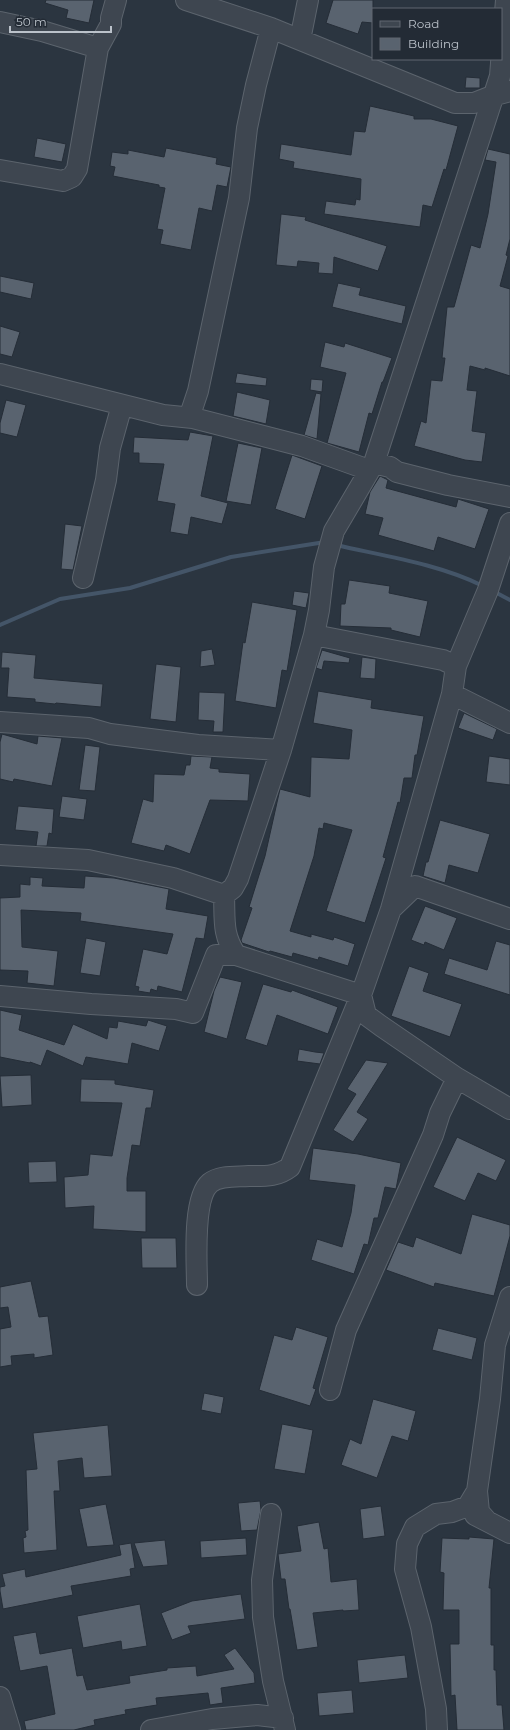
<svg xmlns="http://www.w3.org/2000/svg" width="510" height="1730" viewBox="0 0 510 1730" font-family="Montserrat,sans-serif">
<rect width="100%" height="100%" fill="#2b3540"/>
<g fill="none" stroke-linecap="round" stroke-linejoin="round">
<path stroke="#445568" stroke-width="4" d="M336,545C384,556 439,564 483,586
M493,591L510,600
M0,625L60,599L130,588L231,557L325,542"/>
</g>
<path fill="#59636f" stroke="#252d37" d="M46,0H94L89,23L66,18L68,10L45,3Z
M333,0H373V23L362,22L358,34L326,23Z
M466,77L480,78V88H465Z
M370,106L414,116V119H431L458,126L446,170L444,169L432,207L423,205L420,227L324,214L326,201L355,205L356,199L360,200L361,179L293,168L294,162L279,159L281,144L351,155L354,131L365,132Z
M37,138L66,144L62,162L34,157Z
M166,148L217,158L216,164L231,167L227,187L217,185L212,211L199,208L191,250L160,244L163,230L157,229L165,188L159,187V185L113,176L115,167L110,166L112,152L128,154V150L164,157Z
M488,149L510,154V239L506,255L508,256L500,286L510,289V376L485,368V370L470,366L467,390L477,391L472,431L486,433L482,462L465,460L414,446L421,421L426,423L431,380L442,381L445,358H442L447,307H454L471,245L480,248L488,214L496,162L485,160Z
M281,214L306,217L305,220L387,246L378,271L334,257L333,274L318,273L319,263L298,261L297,267L276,265Z
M0,276L34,283L31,299L0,292Z
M338,283L361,288L359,295L406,306L402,324L332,307Z
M0,326L20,332L12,357L0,354Z
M325,342L344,347L345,343L392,358L383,382H382L372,414L369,413L359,452L327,443L346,373L320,367Z
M237,373L267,378L266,386L235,383Z
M311,379L323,380L322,392L310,390Z
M237,392L270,400L266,424L233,416Z
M316,393L321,394L317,439L304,435Z
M6,400L26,405L17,437L0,433V423Z
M190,432L213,436L201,496L228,503L222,524L191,517L188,535L170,532L175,504L157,501L164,464L139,463V453H133L134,437L188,440Z
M238,443L262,448L251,505L226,501Z
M292,455L322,466L305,519L275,509Z
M380,476L388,480L386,488L456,507L458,499L489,509L475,549L438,537L434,551L378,535L383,518L365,514L370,492Z
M65,524L82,526L73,570L61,569Z
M349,580L390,586L389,593L428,601L420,637L391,630V628L340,626L341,604H345Z
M294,591L309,593L306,608L292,605Z
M252,602L297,610L287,671L282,670L276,708L235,701L243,642L245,643Z
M212,649L215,665L200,667L201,651Z
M322,650L350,658L349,663L324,661L322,670L316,668Z
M2,652L36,655L34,678L103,684L101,707L56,703L55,704L35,702V699L7,697L9,668H1Z
M362,657L376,659L375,679L360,678Z
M156,664L181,667L176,722L150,719Z
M318,691L372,700L371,708L424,716L417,755H415L412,778H404L400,803L398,802L383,857L386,858L365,923L326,911L352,830L324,823L323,829L319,828L314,856L290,931L311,937V934L333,940L334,937L355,944L348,966L319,957L318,960L293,953L292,957L270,951L269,952L242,943L241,940L252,908L249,907L265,856L280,789L310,797L311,757L349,759L352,730L313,723Z
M199,692L225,693L223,732H213L214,721L198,720Z
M464,713L497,729L493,740L458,728Z
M2,734L37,744L38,736L62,738L52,786L14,779L13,782L0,779V742Z
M85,745L100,747L95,791L79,790Z
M191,756L212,757L210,768L219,769V772L250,774L248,801L210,800L190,854L166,845L164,851L131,843L143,799L153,802L154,774L184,775L186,765H190Z
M489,756L510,759V785L486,782Z
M62,796L87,799L84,820L59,817Z
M18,806L54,809L52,834L49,833L47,846H36L38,832L15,830Z
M440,820L490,834L478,873L449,865L445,883L423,876L426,862H428Z
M85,876L114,878L169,889L166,909L208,916L204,939L196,938L182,992L158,986L157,991L151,989L150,993L138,991L139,987L135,986L143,949L167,954L173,934L80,921L81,913L21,910L22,947L58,951L54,986L27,983L28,971L0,970V898L20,897V884L30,885V877L43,878L42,886L84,888Z
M425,906L457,918L444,950L425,942L424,945L411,940Z
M86,938L106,942L100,976L80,973Z
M496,941L510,945V995L444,974L449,958L487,970Z
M409,966L429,973L423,991L462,1004L450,1037L391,1016Z
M220,977L242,982L227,1039L204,1032L214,991Z
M263,984L291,992L292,990L338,1007L328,1034L277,1015L267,1046L245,1039Z
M0,1010L22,1015L19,1030L64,1045L73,1024L107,1039L109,1027L117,1028L118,1021L146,1026L148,1020L167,1026L159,1051L132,1043L128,1064L86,1057L83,1066L47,1050L41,1066L30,1062V1063L0,1057Z
M299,1049L315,1052L324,1053L320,1064L297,1061Z
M366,1060L388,1063L357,1112L368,1119L353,1142L333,1130L356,1094L347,1089Z
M31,1075L32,1105L2,1107L0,1076Z
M81,1079L115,1080V1084L154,1090L151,1108H146L140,1146L132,1145L127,1178V1191H146V1232L93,1229L94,1206L65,1208L64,1177L88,1175L90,1154L112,1156L122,1103L80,1102Z
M457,1137L506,1160L496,1181L478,1173L465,1201L433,1187Z
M313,1148L358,1154L401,1163L396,1189L385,1187L378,1218H374L368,1245L364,1244L354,1274L311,1260L317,1239L342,1247L351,1213L355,1185L309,1180Z
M56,1161L57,1182L29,1183L28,1162Z
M472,1214L510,1225V1236L494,1296L435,1283L434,1287L386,1270L398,1242L413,1247L416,1237L461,1254Z
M141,1238H176L177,1268H142Z
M31,1281L39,1317L48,1316L53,1355L34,1358V1354L11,1356L12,1365L0,1367V1329L11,1327L8,1307L0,1308V1287Z
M296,1327L328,1337L313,1388L316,1389L310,1406L259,1390L274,1335L292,1340Z
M438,1328L477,1338L472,1360L432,1350Z
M204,1393L224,1397L221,1414L201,1410Z
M373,1399L416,1411L408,1441L392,1436L377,1478L341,1465L350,1439L361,1444Z
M282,1424L313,1430L305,1474L274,1469Z
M108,1425L112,1476L84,1478L82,1458L58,1461L60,1491H54L57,1550L24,1553L23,1538L26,1537L25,1531L28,1530L26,1470L37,1469L33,1433Z
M260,1501L261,1510L257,1530L241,1531L238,1503Z
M106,1504L114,1545L87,1547L79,1509Z
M381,1506L385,1536L363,1539L360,1509Z
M319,1522L324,1549L328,1548L331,1582L357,1579L359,1610L343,1611V1610L313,1613L318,1647L297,1650L290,1609H289L285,1579H281L278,1554L301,1551L297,1526Z
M469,1537L494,1539L489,1588H491V1645H494V1670H496L497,1705H502L504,1730H457L455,1695L451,1696L450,1644H459V1610H443L444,1573L440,1572L442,1538L469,1539Z
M246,1538L247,1555L201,1558L200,1541Z
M165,1540L168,1565L143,1567L134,1543Z
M131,1543L135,1568L130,1569L131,1576L71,1586L73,1595L3,1609L0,1591V1587L5,1586L2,1574L25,1569L26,1577L121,1555L119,1545Z
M241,1594L245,1619L188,1626L191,1633L172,1640L161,1613L192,1601Z
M140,1604L147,1646L122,1650L121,1641L83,1648L77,1616Z
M36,1632L40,1654L72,1648L77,1676L83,1675L87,1690L130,1683L129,1676L167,1670V1668L196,1666L197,1676L234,1669L224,1655L235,1648L254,1673L255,1683L221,1688L223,1703L210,1705L208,1693L156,1698L157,1705L125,1710L126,1714L94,1720L95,1725L74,1730H26L24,1721L55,1714L47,1666L20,1671L13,1636Z
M405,1655L408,1678L359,1683L357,1660Z
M352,1690L354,1713L319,1716L317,1693Z"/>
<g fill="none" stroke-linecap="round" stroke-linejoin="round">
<g stroke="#5c646d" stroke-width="22">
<path id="minor" d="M186,0L271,28L455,103H474L492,96L510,91
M0,22L42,31L98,48
M300,40L308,0
M0,170L63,181L72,177L77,169L98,48L111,24V18L116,0
M0,374L163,415L193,418L192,409L198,391L239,198L247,128L256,85L271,28
M193,418L302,446L369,470
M374,463L390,467L397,472L448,485L510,497
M83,578L106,480L110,448L122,405
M456,666L488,590L510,523
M452,694L510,723
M0,722L89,728L110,734L198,745L281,750
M0,855L88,860L173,878L224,895C225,920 222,934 236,955
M224,895L233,888L238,879L281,750L314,635
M391,909L415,886L510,919
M0,996L91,1004L176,1009L193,1013L216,955H236L361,995L366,1015L381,1026L457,1078L510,1109
M197,1285C197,1263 192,1198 210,1183C220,1175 237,1177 249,1176C265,1176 277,1177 290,1167L361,995L391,909L452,694L456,666L443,660L314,635L319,610L324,567L334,531L374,463L500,76L506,0
M330,1390L346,1330L433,1135L440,1113L457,1078
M271,1514L262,1580L263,1617L273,1681L285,1730
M475,1515L510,1533
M487,1521L479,1512L477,1491L490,1399L495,1345L510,1297
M0,1697L10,1730
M151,1730L212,1719L257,1715L283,1718
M437,1730L436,1709L421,1627L405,1569L407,1544L415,1527L436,1514L452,1512L468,1506L477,1491"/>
</g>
<use href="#minor" stroke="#3e4650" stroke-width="20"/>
</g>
<rect x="372" y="8" width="130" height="52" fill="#232b35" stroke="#606771"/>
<rect x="380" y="21" width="20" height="6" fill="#3e4650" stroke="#606771"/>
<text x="408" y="28" font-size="12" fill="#bbc2ca">Road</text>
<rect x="380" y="38" width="20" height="12" fill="#59636f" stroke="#606771"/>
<text x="408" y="48" font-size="12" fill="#bbc2ca">Building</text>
<path d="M10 26v6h101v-6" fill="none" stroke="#bbc2ca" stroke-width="2"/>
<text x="16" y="26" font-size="12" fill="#bbc2ca" stroke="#232b35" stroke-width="3" paint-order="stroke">50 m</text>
</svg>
